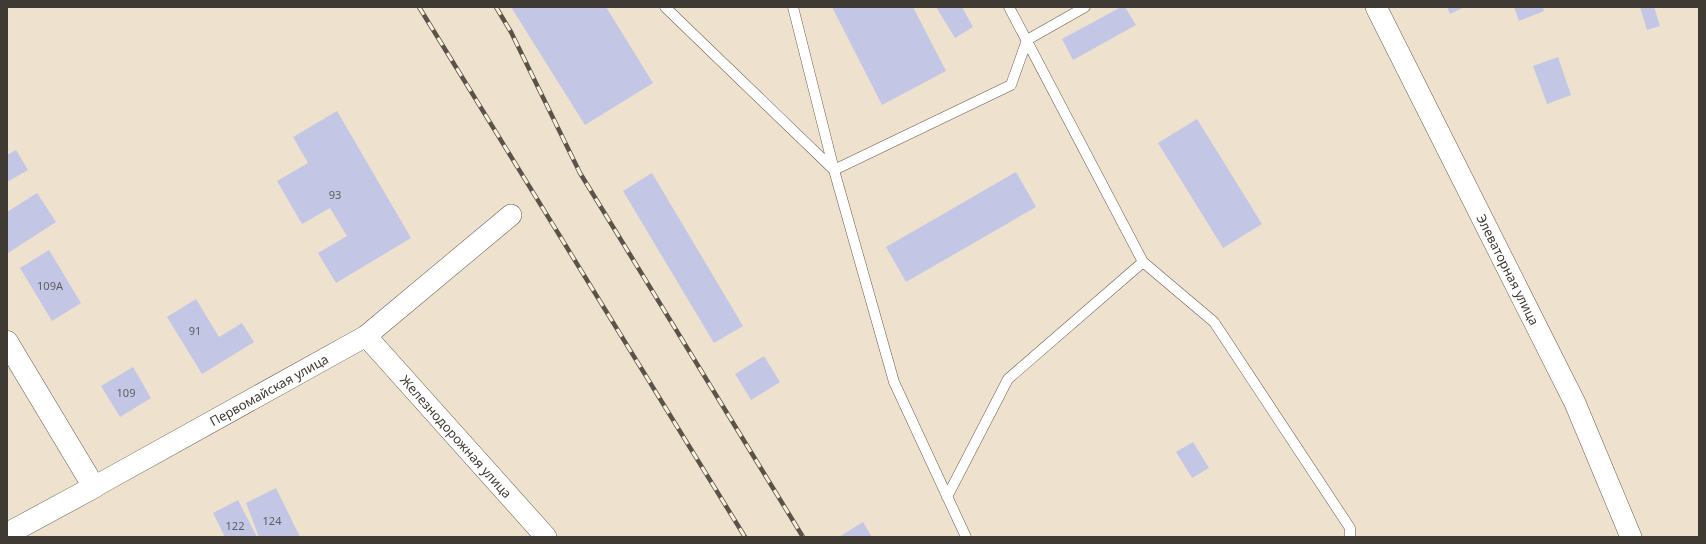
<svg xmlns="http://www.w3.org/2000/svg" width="1706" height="544" viewBox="0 0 1706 544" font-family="'Noto Sans',sans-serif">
<rect width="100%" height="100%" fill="#eee2ce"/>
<path fill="#c3c6e5" d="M511,7H606L653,83L585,125Z
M832,7H913L946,71L882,105Z
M936,7H962L973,27L955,38Z
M1121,7H1125L1136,25L1073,60L1062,39Z
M1447,7H1465L1450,14Z
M1514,7H1543L1544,11L1519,21Z
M1640,7H1654L1660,26L1647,30Z
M1558,57L1571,95L1547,104L1533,66Z
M337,111L411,238L336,283L318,253L347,236L330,208L302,224L277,181L308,163L293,137Z
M1197,119L1262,224L1223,248L1158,143Z
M16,150L28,170L7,182V155Z
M1016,172L1036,207L906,282L886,247Z
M652,173L743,326L714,343L623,191Z
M37,193L56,222L8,253L7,212Z
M49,250L81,303L52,321L20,268Z
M196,299L219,337L242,323L254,342L202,374L167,317Z
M764,356L780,382L751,400L735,374Z
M133,367L151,398L120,417L101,386Z
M1193,442L1209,468L1192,478L1176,452Z
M276,488L300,537H259L246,503Z
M238,500L257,537H225L213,513Z
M863,522L872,537H839Z"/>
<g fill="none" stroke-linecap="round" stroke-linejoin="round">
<g stroke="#685d4c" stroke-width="11">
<path id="service" d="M665,7L834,170L1011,85L1027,40L1085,7
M793,7L834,170L894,382L966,537
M1009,7L1143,262L1214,322L1350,528V537
M947,497L1008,379L1143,262"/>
</g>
<g stroke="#685d4c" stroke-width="22">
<g id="minor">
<path id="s1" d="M1376,7L1575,403L1631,537"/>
<path id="s2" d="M366,336L546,537"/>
<path id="s3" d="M94,487L366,336L511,215"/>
</g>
</g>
<g stroke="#685d4c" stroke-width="23">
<path id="tertiary" d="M7,342L94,487L7,534"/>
</g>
<use href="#service" stroke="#fff" stroke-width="10"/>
<use href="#minor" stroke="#fff" stroke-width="21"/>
<use href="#tertiary" stroke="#fff" stroke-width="22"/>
<g stroke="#59534a" stroke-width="4.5">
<path id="rail" d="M419,7L745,537
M496,7L511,32L580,173L803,537"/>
</g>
<use href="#rail" stroke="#fcefdb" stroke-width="3" stroke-dasharray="9" stroke-linecap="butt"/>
</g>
<g text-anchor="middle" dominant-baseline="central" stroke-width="3.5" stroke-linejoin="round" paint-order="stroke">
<g font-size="11" fill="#605d60">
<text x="335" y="194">93</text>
<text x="50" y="285">109А</text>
<text x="195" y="330">91</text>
<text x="126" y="392">109</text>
<text x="272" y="520">124</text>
<text x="235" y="525">122</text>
</g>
<g font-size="13" fill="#3f3a33" stroke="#fcefdb">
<text stroke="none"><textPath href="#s1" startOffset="294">Элеваторная улица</textPath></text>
<text stroke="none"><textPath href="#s3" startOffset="200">Первомайская улица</textPath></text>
<text stroke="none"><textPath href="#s2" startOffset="135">Железнодорожная улица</textPath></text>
</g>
</g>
<rect width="1706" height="544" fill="none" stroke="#3f3a33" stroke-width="16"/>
</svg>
